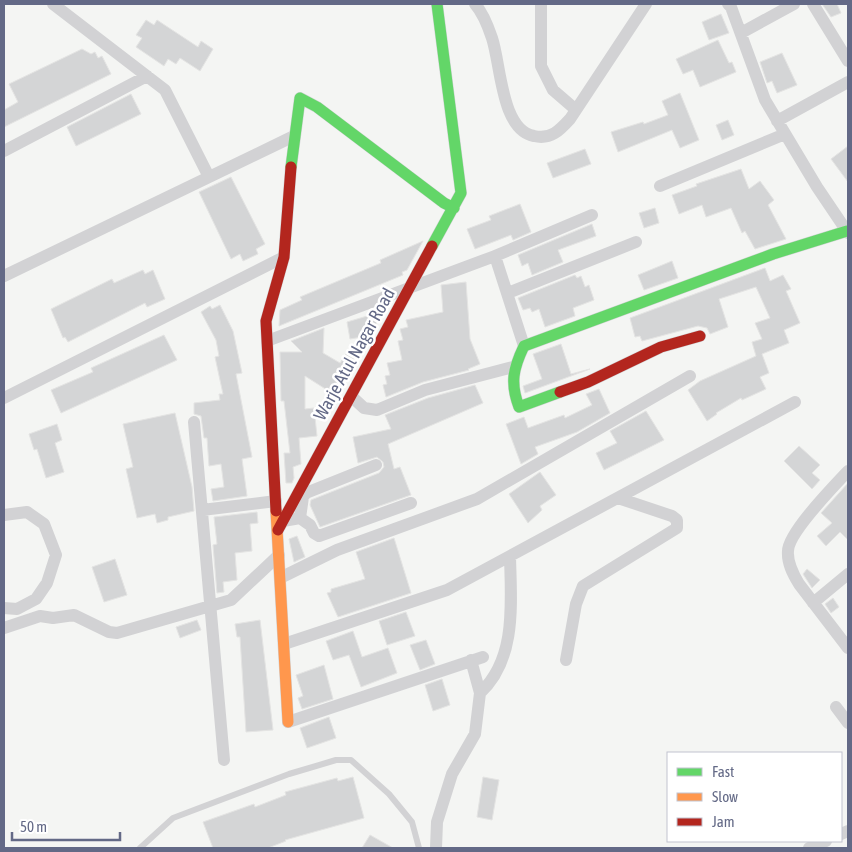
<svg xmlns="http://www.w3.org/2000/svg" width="852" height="852" viewBox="0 0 852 852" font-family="'Asap Condensed',sans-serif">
<rect width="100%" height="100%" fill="#f4f5f3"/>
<path fill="#d4d5d6" stroke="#e4e4e3" d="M822,4H837L841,13L831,17Z
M721,14L729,33L709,40L702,22Z
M146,20L154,25L157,20L198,47L201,41L213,49L200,71L180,58L176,64L168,59L164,66L136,47L142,38L136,35Z
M718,40L729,63L732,62L736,72L700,87L693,70L683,74L676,59Z
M82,49L91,54L95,52L98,58L102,56L111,74L4,127V110L18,102L9,84Z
M782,53L797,85L777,93L772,81L767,83L760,62Z
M680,93L699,140L680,148L672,130L618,152L611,132L643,122L644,124L668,115L662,101Z
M131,94L141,114L76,146L67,127Z
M728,120L734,135L722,140L716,125Z
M848,146V182L831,159Z
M585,149L591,164L553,178L547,163Z
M741,169L749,189L760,181L774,200L768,205L786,239L755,249L745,231L742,233L731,208L706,217L702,205L679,214L672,195L697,186L696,184Z
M231,177L265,244L256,249L258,254L243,261L240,254L231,259L199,192Z
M520,204L531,232L513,240L511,235L475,249L467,229L491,220L489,216Z
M655,208L659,223L644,228L639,213Z
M592,224L596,236L558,250L563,262L532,275L528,263L522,266L518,255Z
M423,241L407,270L402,272L403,275L279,326L280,310L302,300L300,297L381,263L380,260Z
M672,261L678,278L644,290L638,275Z
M765,268L770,281L783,275L791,289L786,291L800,323L784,330L789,343L762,354L769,373L760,377L766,389L742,400L741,398L716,413L717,414L707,421L688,390L700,381L756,356L752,342L762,339L755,323L770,318L756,287L719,299L728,327L710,334L707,328L698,326L642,341L640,336L635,337L630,318Z
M143,270L145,274L153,270L165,299L147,307L145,303L68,342L65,337L63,338L51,309L112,279L114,283Z
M575,275L577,278L581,276L585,287L589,285L594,300L573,308L575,316L545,327L539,309L532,312L530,308L523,310L518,298Z
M466,282L470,339L480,364L468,369L469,370L423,382L386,397L383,385L387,384L385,376L390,375L387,363L402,360L398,341L403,340L400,329L408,327L406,320L443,312L441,285Z
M220,305L233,331L242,373L236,374L252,457L242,459L247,496L213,501L211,489L224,487L221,464L209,466L207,438H204L201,416L194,414V403L220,400L219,394H223L215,357L219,356L216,340L201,312L210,306L212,309Z
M384,311L368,336L350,339L347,322Z
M324,328L323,353L340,363L346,354L356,360L335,395L305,376V409L314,408L317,436L299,438L301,464L293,467L294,478L292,483H286L284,453H290L284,401H281L280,352H302L291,341Z
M164,335L177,360L61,413L51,390L93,372L91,368Z
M561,344L571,374L590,369L525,393L523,386L542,379L533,354Z
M475,385L483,403L388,444L394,469L400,467L411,495L320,527L310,505L311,500L379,473L384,467L383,462L377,457L358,463L353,437L391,429L385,415L428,398Z
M599,389L610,413L577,432L535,447L538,454L521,464L506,424L524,417L528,428L564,415L565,418L592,405L586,394Z
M646,411L664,440L604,470L596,453L617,443L610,431Z
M175,413L192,487L194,511L168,517V520L157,523L155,514L137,518L126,469L133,467L123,424Z
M57,424L62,440L55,443L64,472L46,478L37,449L34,450L29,434Z
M799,446L820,465L812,473L820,480L812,489L784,461Z
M540,472L556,495L540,506L542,510L528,523L509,494Z
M848,483V540L840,532L826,546L817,536L832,523L821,513Z
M257,512L258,523L250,524L252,551L235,553L237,580L223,582L224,592L217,593L213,545L217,544L214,517Z
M297,536L305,557L294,562L289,539Z
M394,538L411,593L338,617L327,593L331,592V589L365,579L356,552Z
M115,559L127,595L104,602L92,567Z
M807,569L820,580L812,588L803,574Z
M833,598L839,607L831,613L825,604Z
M406,612L415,636L387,645L379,621Z
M197,620L201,630L180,638L176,627Z
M260,620L273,730L246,732L240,637H237L235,624Z
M353,631L362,657L388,648L397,673L361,687L349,655L333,660L326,641Z
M426,640L435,664L420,670L410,645Z
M324,665L333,699L302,709L298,698L303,696L296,675Z
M442,679L450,705L433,711L425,685Z
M329,717L336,738L307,748L300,728Z
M353,777L364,818L285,840L286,841L268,848H213L203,822L254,804L255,807L286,795L285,792L337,778L338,781Z
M483,777L499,780L492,820L477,817Z
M370,835L393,848H362Z"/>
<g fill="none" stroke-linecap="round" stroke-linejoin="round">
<g stroke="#d2d3d5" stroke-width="12">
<path id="fast" d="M291,167L300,98L317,107L444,203L454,208
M432,246L461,193L437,4
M560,392L519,407C510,383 513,369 524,346L773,254L847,231"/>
</g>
<g stroke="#d2d3d5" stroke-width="12">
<path id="slow" d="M276,511L288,722"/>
</g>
<g stroke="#d2d3d5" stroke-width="12">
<path id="jam" d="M560,392L588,382L661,347L700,336
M276,511L266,321L284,257L291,167
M278,530L432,246"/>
</g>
<path stroke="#d2d2d4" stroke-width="6" d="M140,848L173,818L289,774L336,760H351L389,794L412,822L419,848"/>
<path stroke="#d2d2d4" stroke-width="12" d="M53,4L165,90L209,177
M475,4C483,13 488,26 492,38C501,65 501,130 534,136C551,140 560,130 570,119L646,4
M541,4V66L553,90L575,109
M728,4L731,7L765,100L817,187L848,233
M813,4L848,61
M741,33L794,4
M777,121L848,82
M4,151L147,76
M660,186L785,134
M495,256L524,346
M4,276L294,136
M508,293L636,242
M267,341L495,256L592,215
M351,396L364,408L377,410L425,390L513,367
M4,398L284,257
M194,422L224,760
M848,471C834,486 788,533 788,551C787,563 793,574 799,584L848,648
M202,510L276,501
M4,515L27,512L44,524L56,555L47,583L36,599L17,609L4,608
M300,518L303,497L306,493L376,465
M283,521L300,518L310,525L314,533L319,536L411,503
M280,578L337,550L477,499L690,376
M813,603L848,574
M4,628L40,616L53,618L74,615L109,632L117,633L231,600L279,555
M284,644L447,590L795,402
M566,660L576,604L583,586L677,528V520L672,516L618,498
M480,693C517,659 511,603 510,556
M836,707L848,723
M288,722L483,657
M841,834L848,831
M436,848L437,822L452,774L475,734L480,693L471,660
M809,848L826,841"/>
<use href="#fast" stroke="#63d668" stroke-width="11"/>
<use href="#slow" stroke="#ff974d" stroke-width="11"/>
<use href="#jam" stroke="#b3261e" stroke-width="11"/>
</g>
<g text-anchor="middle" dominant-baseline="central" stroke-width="5" stroke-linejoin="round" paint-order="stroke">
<g font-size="18" fill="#636986" stroke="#fff">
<text transform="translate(354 354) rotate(-61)">Warje Atul Nagar Road</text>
</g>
</g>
<rect width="852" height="852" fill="none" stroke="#636986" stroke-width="10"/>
<rect x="667" y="752" width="175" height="90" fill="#ffffff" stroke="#c1c3cf"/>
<rect x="677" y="768" width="25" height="8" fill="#63d668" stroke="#c1c3cf"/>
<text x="712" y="777" font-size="15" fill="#636986">Fast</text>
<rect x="677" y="793" width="25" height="8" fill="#ff974d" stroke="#c1c3cf"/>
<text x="712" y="802" font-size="15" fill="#636986">Slow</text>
<rect x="677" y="818" width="25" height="8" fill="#b3261e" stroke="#c1c3cf"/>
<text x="712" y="827" font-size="15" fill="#636986">Jam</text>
<path d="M12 832v8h108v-8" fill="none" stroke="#636986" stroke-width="2.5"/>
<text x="20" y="832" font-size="15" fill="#636986" stroke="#ffffff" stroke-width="4" paint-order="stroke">50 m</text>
</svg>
